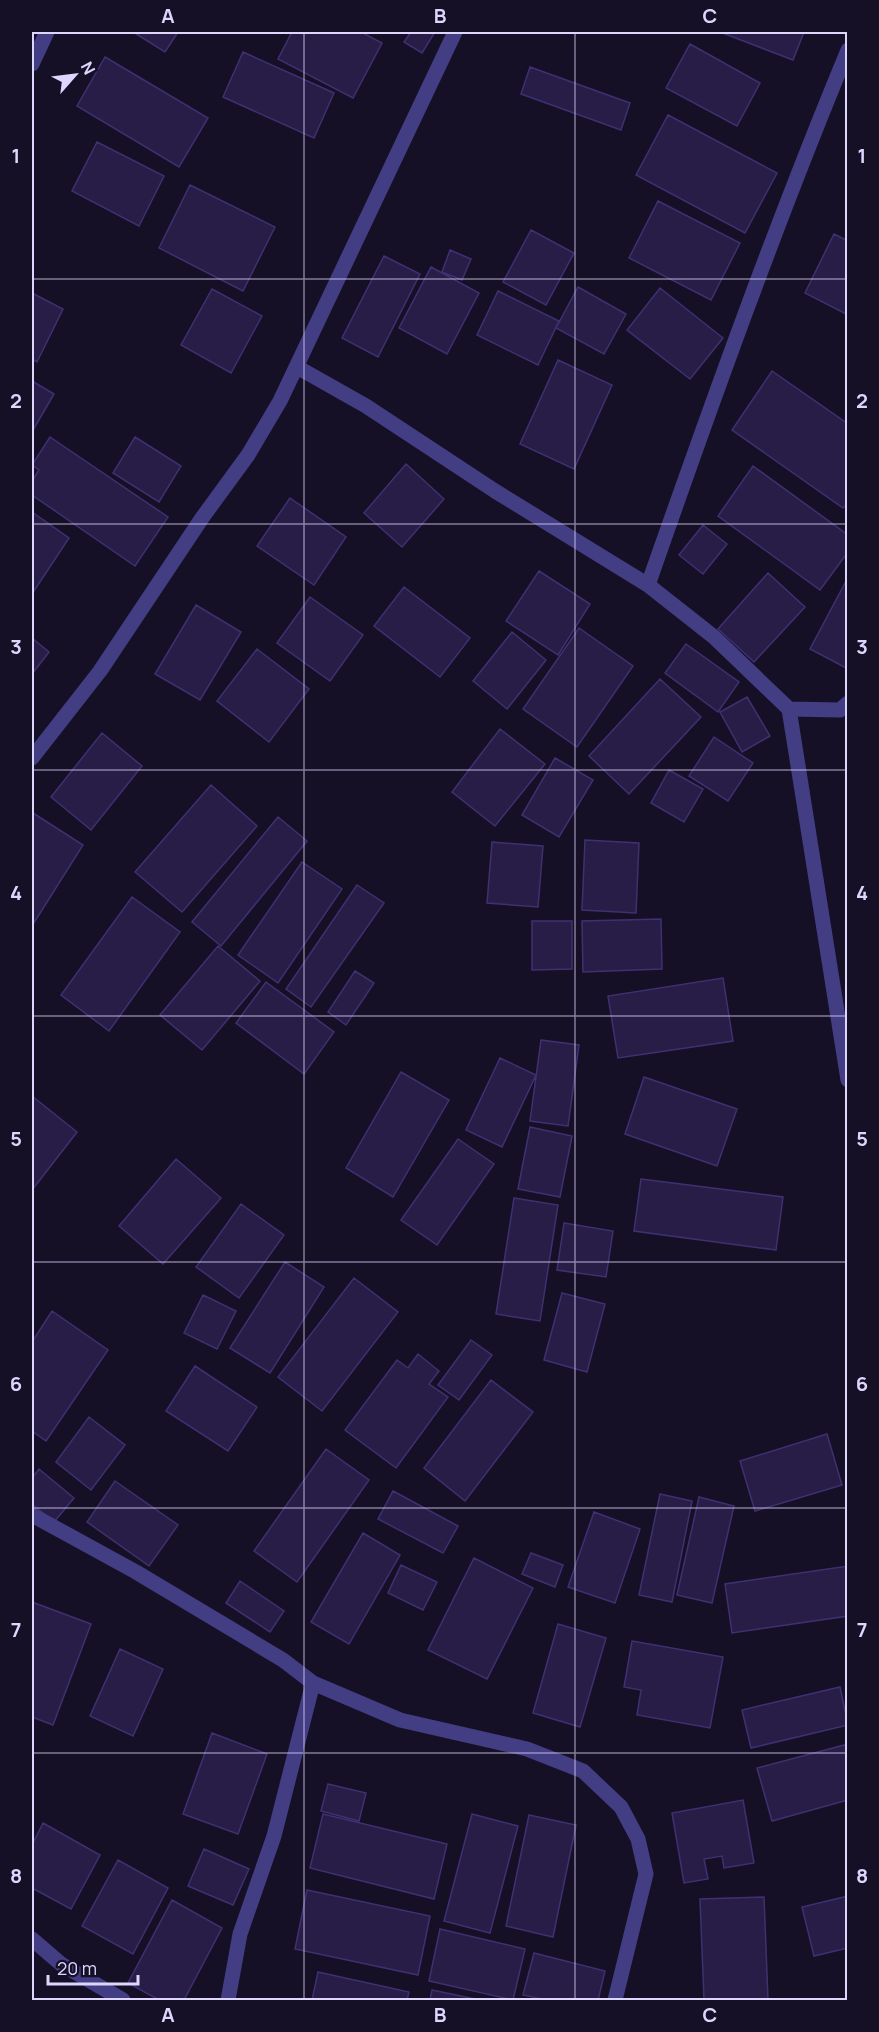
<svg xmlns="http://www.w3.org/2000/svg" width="879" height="2032" viewBox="0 0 879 2032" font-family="Manrope,sans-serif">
<rect width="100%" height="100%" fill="#151026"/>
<path fill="#271d46" stroke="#403072" stroke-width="1.5" d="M133,32H178L165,52Z
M292,32H361L382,43L353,98L278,59Z
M411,32H435L422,53L404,42Z
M720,32H804L793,60Z
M690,44L760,83L737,126L666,88Z
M243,52L334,93L314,138L223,97Z
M105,57L208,118L179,167L77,106Z
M530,67L630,103L621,130L521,94Z
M668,115L777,173L745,233L636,175Z
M97,142L164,176L139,226L72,191Z
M190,185L275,227L243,291L159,248Z
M658,201L740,243L711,300L629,258Z
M531,230L574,253L546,305L503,282Z
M834,234L848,241V315L805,293Z
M450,250L471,259L462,280L442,272Z
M384,256L420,274L378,357L342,338Z
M431,267L479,293L447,354L399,328Z
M578,287L626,314L604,354L556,328Z
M660,288L723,338L690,379L627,330Z
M212,289L262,316L231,373L181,345Z
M498,291L559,321L538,365L477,335Z
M32,293L63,309L37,362L32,359Z
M558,360L612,385L574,469L520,444Z
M772,371L848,424V502L843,508L732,430Z
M32,381L54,394L32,432Z
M50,437L168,517L135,566L32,495V481L39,470L32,465Z
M135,437L181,466L159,502L113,473Z
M406,464L444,499L402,547L364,513Z
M753,466L848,535V552L820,590L718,516Z
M290,498L346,537L314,585L257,546Z
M32,512L69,538L32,594Z
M703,525L727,544L703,574L679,555Z
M539,571L590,604L558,655L506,621Z
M768,573L805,607L754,662L718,629Z
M845,583L848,585V669L810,649Z
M404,587L470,638L440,677L374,626Z
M310,597L363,635L330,681L277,643Z
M196,605L241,632L200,700L155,674Z
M579,628L633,666L577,747L523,709Z
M512,632L546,660L507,709L473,681Z
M32,638L49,652L32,674Z
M686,644L739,682L718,712L665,673Z
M257,649L309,689L269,742L217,701Z
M660,679L701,717L629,794L589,756Z
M747,697L770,736L742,752L720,712Z
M500,729L545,764L495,826L452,792Z
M102,733L142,766L91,830L51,797Z
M714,737L753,763L728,801L689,776Z
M555,758L593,780L559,837L522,815Z
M669,770L703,789L684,822L651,803Z
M211,785L257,826L182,912L135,872Z
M33,813L83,845L32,926V815Z
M278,817L307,841L221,946L192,922Z
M585,840L639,843L636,913L582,910Z
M492,842L543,846L538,907L487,903Z
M302,862L342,889L278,983L238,955Z
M357,885L384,903L311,1007L286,989Z
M132,897L180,932L109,1031L61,995Z
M661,919L662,969L583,972L582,921Z
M532,921H572V969L532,970Z
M218,946L260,981L202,1050L160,1015Z
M355,971L374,983L346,1025L328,1012Z
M723,978L733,1041L618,1058L608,996Z
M266,982L334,1032L304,1074L236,1023Z
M541,1040L579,1045L568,1126L530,1121Z
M500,1058L536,1075L502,1147L466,1130Z
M401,1072L449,1100L393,1197L346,1168Z
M644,1077L737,1109L717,1166L625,1134Z
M32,1096L77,1132L32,1190Z
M530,1127L572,1136L560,1197L518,1189Z
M458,1139L494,1164L437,1245L401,1220Z
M176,1159L221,1198L163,1264L119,1226Z
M641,1179L783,1197L776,1250L634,1231Z
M514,1198L558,1205L540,1321L496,1314Z
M241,1204L284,1235L239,1298L196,1267Z
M564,1223L613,1231L606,1277L557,1270Z
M285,1262L324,1287L270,1373L230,1348Z
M354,1278L398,1312L322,1411L278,1377Z
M562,1293L605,1304L587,1372L544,1360Z
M203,1295L236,1311L217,1349L184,1333Z
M52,1311L108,1350L46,1441L32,1431V1342Z
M471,1340L492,1355L459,1400L438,1385Z
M418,1354L439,1371L429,1384L448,1397L396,1468L345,1430L397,1360L408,1368Z
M195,1366L257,1407L228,1451L166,1411Z
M491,1380L533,1412L465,1501L424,1468Z
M89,1417L125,1445L91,1490L56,1462Z
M827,1434L842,1485L755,1511L740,1461Z
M326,1449L369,1480L297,1582L254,1551Z
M39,1469L74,1498L54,1522L32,1504V1478Z
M115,1481L178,1525L149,1566L87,1522Z
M393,1491L458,1526L443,1553L378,1519Z
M660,1494L692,1501L672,1602L639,1595Z
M699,1497L734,1506L712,1603L677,1595Z
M594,1512L640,1529L615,1603L568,1587Z
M363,1533L400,1555L349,1644L311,1622Z
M531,1553L563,1565L555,1587L522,1574Z
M474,1558L533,1588L487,1679L428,1650Z
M401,1565L437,1582L423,1610L388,1593Z
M848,1566V1616L732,1633L725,1584Z
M240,1581L284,1611L270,1632L226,1603Z
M32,1602L91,1624L53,1725L32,1717Z
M558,1624L606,1638L580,1727L533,1713Z
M632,1641L723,1657L710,1728L637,1715L641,1690L624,1687Z
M120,1649L163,1669L133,1736L90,1716Z
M840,1687L848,1725L751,1748L742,1710Z
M212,1733L267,1754L238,1834L183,1814Z
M848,1744V1800L772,1821L757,1768Z
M328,1784L366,1793L359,1821L321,1811Z
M743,1800L754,1863L724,1868L722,1856L704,1859L708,1879L684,1883L672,1813Z
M323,1814L447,1844L434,1899L310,1868Z
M472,1814L518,1826L490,1933L444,1921Z
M529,1815L576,1825L553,1937L506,1926Z
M43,1823L100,1855L71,1909L32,1888V1845Z
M204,1849L249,1869L233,1905L188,1886Z
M118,1860L168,1888L133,1954L82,1926Z
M307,1890L430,1916L418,1975L295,1949Z
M848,1896V1948L814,1956L802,1907Z
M764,1897L768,2000H704L700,1899Z
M172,1900L222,1928L184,2000H159L128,1983Z
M440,1929L525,1949L513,2000L429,1981Z
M534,1953L605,1971L598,2000H546L523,1995Z
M318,1972L409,1992L407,2000H312Z
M432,1990L480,2000H430Z"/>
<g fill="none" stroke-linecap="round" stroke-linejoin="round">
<path stroke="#433d83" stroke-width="15" d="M32,64L47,32
M297,367L366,406L495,491L648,585L714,637L789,709L848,1080
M648,585C711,405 775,226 848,50
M789,709L840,710L848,703
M32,758L100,671L202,518L248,455L280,401L455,32
M32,1515L136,1572L283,1660L313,1683L400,1720L527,1749L583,1771L621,1807L638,1839L646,1874L615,2000
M32,1939L61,1964L123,2000
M228,2000L240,1934L274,1836L313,1683"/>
</g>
<path fill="none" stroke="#ddd7fe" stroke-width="1.5" stroke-opacity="0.55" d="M304,32V2000M575,32V2000M32,279H848M32,524H848M32,770H848M32,1016H848M32,1262H848M32,1508H848M32,1753H848"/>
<rect width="879" height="2032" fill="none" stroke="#151026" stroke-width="66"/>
<g transform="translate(75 75) rotate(62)" stroke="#151026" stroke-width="4.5" paint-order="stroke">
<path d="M0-4.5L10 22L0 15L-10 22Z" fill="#ddd7fe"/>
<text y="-9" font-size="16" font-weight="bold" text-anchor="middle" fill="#ddd7fe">N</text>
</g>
<path d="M48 1975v9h90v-9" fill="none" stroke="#ddd7fe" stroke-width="3"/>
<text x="57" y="1975" font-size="18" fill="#ddd7fe" stroke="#151026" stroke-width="4.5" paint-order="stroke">20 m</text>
<rect x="33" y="33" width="813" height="1966" fill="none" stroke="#ddd7fe" stroke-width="2"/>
<g font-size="20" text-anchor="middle" font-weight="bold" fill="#ddd7fe">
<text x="168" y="23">A</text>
<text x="440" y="23">B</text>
<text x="710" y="23">C</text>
<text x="16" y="163">1</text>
<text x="862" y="163">1</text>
<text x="16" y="408">2</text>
<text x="862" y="408">2</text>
<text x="16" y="654">3</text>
<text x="862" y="654">3</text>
<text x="16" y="900">4</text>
<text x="862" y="900">4</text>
<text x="16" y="1146">5</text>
<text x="862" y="1146">5</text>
<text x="16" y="1391">6</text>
<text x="862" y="1391">6</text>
<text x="16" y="1637">7</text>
<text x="862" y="1637">7</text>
<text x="16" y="1883">8</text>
<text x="862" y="1883">8</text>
<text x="168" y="2022">A</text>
<text x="440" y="2022">B</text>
<text x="710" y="2022">C</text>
</g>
</svg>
